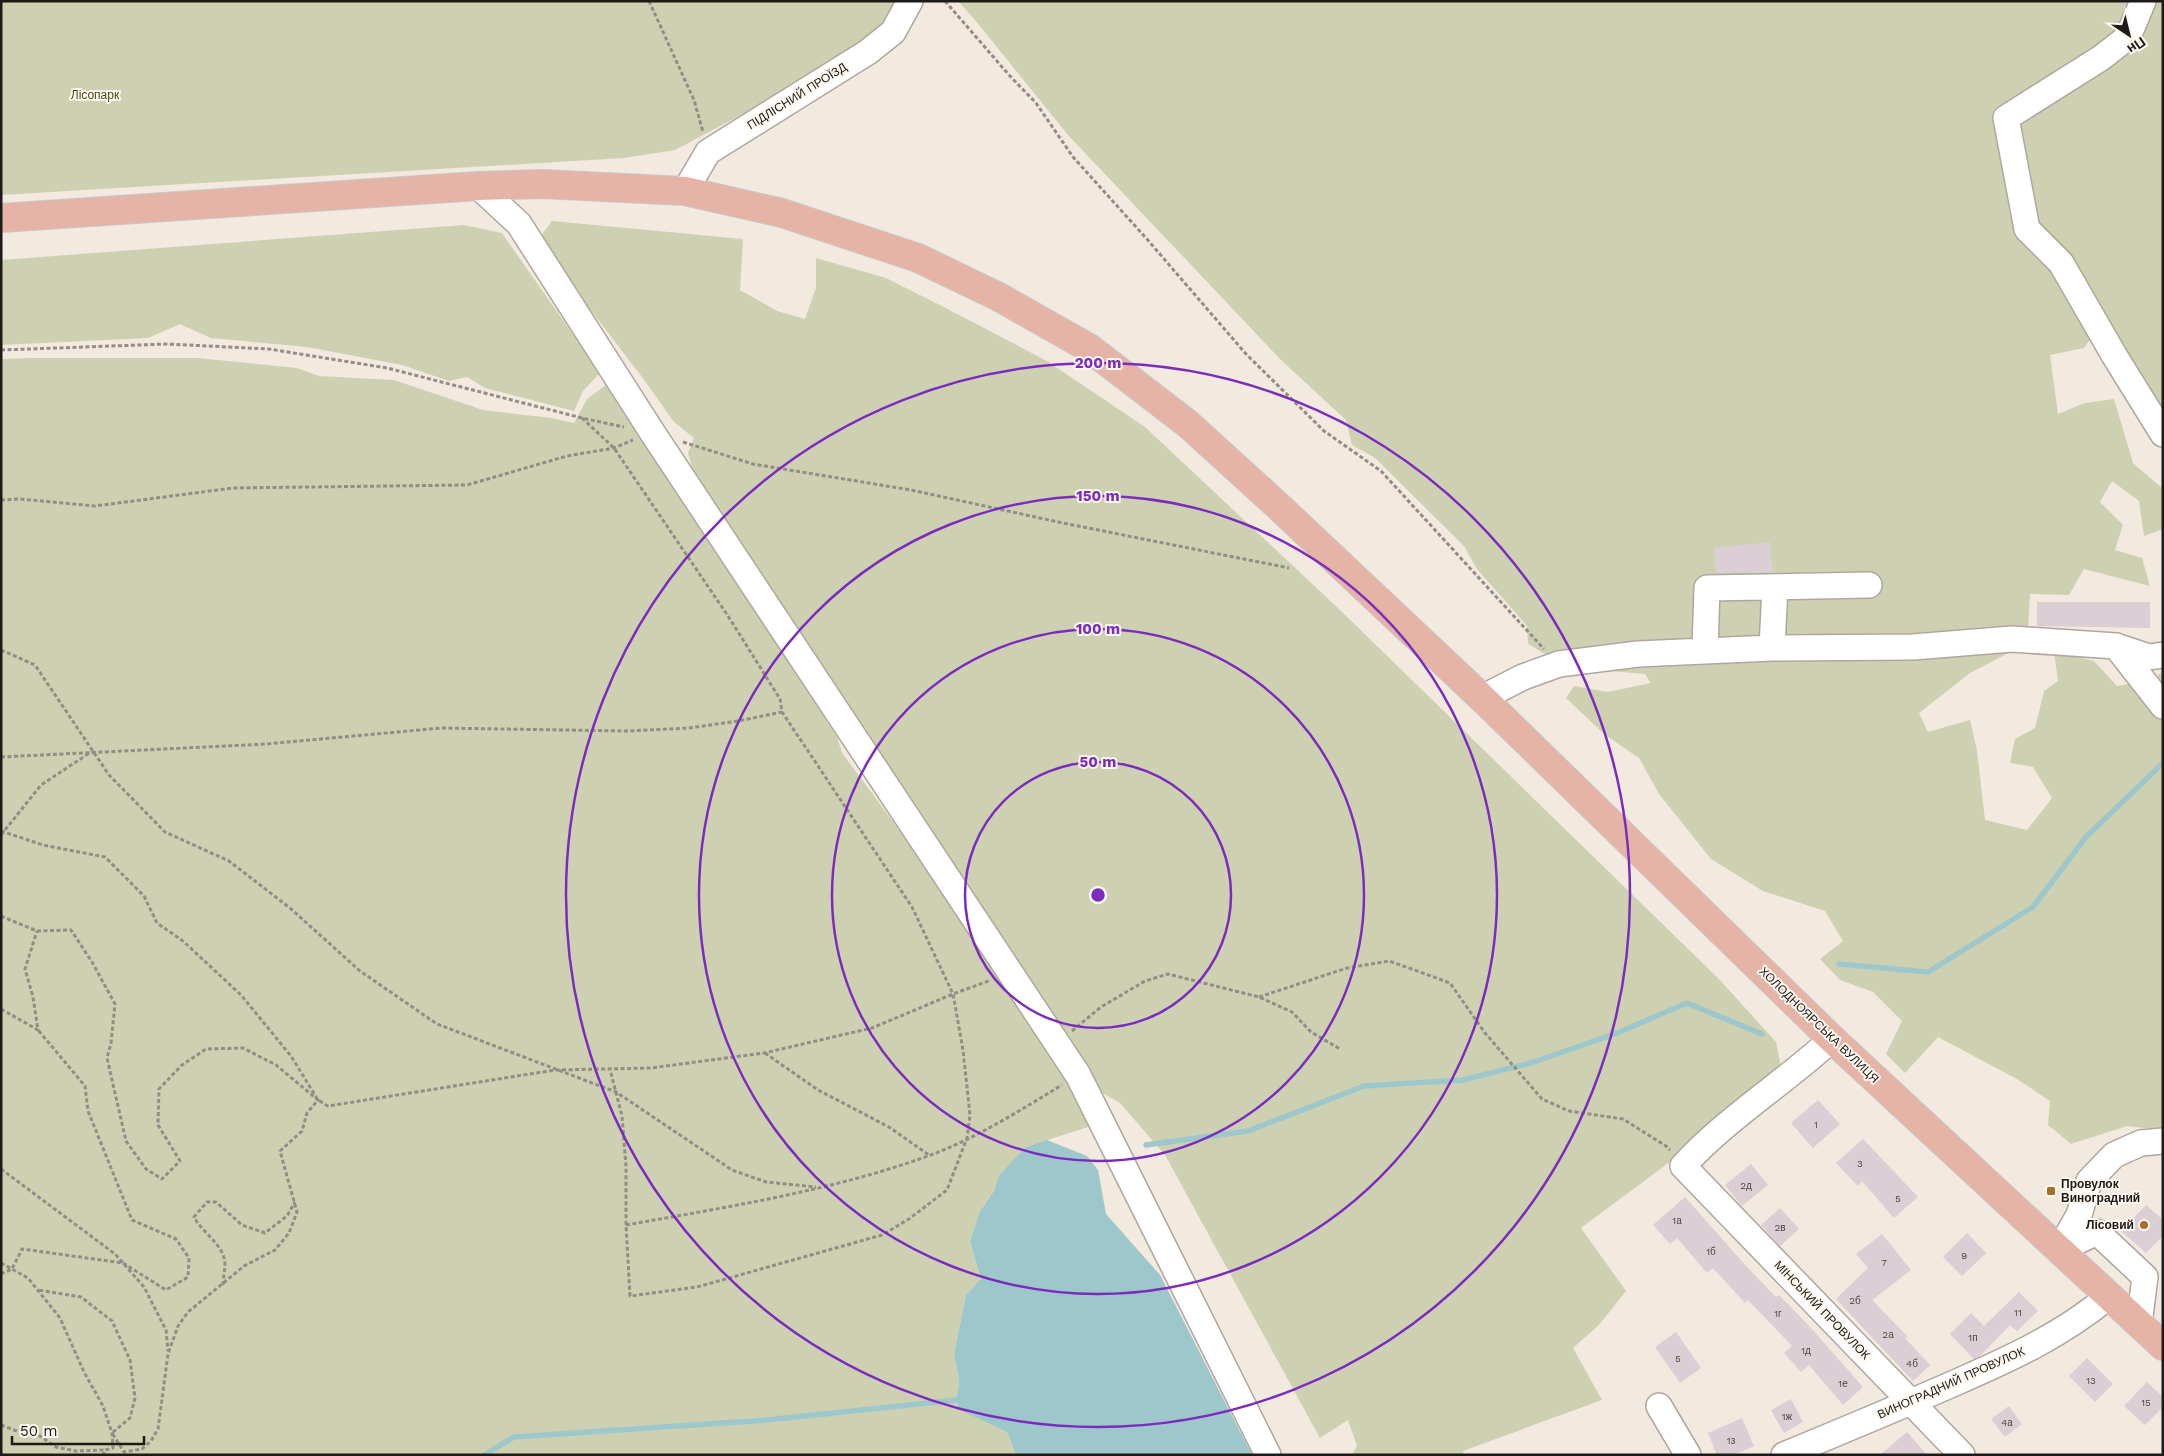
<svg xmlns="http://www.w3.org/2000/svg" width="2164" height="1456" viewBox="0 0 2164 1456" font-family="'Work Sans',sans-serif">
<rect width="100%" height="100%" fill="#f2e9df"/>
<path fill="#ced1b1" d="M1,1H897L889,21L856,54L675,150L624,158L1,195Z
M958,1H2163V411L2105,318L2084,348L2050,355L2058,414L2085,403L2114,399L2133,463L2163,489V529L2144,536L2139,501L2112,481L2100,502L2123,525L2115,550L2142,558L2150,586L2084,569L2069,595L2030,594L2028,631L2016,649L1970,673L1919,713L1928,732L1970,720L1977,751L1985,820L2027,830L2052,798L2033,767L2010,763L2015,739L2035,728L2044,691L2058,681L2054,651L2094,661L2117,686L2152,680L2163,671V1130L2127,1126L2071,1144L2048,1125L2050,1101L2017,1079L1938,1037L1905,1073L1886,1054L1902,1021L1873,992L1840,980L1820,959L1843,941L1825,911L1763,891L1711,859L1659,794L1639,758L1604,734L1566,698L1574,686L1608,692L1651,683L1645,674L1567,667L1528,644L1527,626L1477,569L1464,546L1375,458L1352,445L1346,420L1281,360L1068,135L975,20Z
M552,221L743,239L740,290L777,311L805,319L816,288V258L886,278L942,306L1047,361L1145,427L1340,610L1719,979L1776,1042L1783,1076L1718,1126L1581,1228L1626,1291L1599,1325L1573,1348L1602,1400L1463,1451L1464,1455H1352L1357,1446L1348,1420L1320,1438L1165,1155L1120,1103L1090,1086L1057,1020L825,677L696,481L688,453L694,438L674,422L642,377L550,257L541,236Z
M464,225L502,233L600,373L583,391L574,411L485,388L467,377L449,381L402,365L307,347L211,338L180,324L148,338L1,345V260Z
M34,358H198L297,368L319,376L394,380L483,410L551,418L574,423L587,399L606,385L663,463L837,737L842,753L923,862L1036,1025L1091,1126L1026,1147L999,1175L994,1191L980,1211L970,1241L981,1279L966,1295L954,1354L959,1380L957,1400L958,1408L1007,1432L1016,1455H1V359Z"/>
<path fill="#9dc7ca" d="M1047,1140L1087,1156L1098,1170L1106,1214L1160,1275L1252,1455H1016L1007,1432L958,1409L957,1400L959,1380L954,1354L966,1295L981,1279L970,1241L980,1211L994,1191L999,1175L1026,1147Z"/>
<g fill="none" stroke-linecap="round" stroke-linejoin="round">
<path stroke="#9dc7ca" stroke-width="5.5" d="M1839,964L1928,972L2033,907L2086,837L2163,763
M1146,1145L1248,1131L1364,1086L1463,1080L1534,1062L1617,1033L1687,1003L1762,1034
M484,1455L514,1437L766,1420L957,1400L961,1395"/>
</g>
<path fill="#dbced4" d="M1770,542L1773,572L1716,573L1714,548Z
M2037,602H2150V628L2037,626Z
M1818,1100L1840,1124L1813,1148L1791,1123Z
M1863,1139L1918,1197L1894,1218L1862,1181L1858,1186L1836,1163Z
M1751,1164L1768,1185L1742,1206L1725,1185Z
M1685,1197L1747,1267L1776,1297L1779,1295L1811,1328L1863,1387L1843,1405L1809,1365L1801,1372L1784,1353L1792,1346L1748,1300L1745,1303L1713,1268L1707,1273L1677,1238L1670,1244L1653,1225Z
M2146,1205L2163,1220V1236L2146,1253L2121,1231Z
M1780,1208L1799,1229L1780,1246L1761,1225Z
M1967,1233L1986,1253L1962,1276L1943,1257Z
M1882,1234L1911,1270L1872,1300L1907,1336L1905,1338L1930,1365L1913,1381L1836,1299L1868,1268L1856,1254Z
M2019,1292L2038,1311L2017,1331L2010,1325L1979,1357L1974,1359L1950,1334L1971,1313L1984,1326Z
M1676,1332L1701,1368L1680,1383L1655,1347Z
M2087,1358L2113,1384L2095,1402L2069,1376Z
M2147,1382L2163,1397V1407L2145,1425L2124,1406Z
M1791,1399L1803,1422L1784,1433L1771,1410Z
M2009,1406L2022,1424L2005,1437L1991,1419Z
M1742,1418L1754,1446L1734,1455H1717L1708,1433Z
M1907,1432L1927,1455H1880Z"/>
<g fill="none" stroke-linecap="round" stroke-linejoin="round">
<g stroke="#afa79e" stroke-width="28">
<path id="minor" d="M2143,1L2128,37L2101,58L2006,118L2027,229L2061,263L2114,355L2163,434
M478,186L519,224L652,432L1078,1075L1268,1455
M685,191L708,152L868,52L893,32L910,1
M2116,646L2163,706
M1772,648L1775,587
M1705,650L1707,588L1869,585
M1482,698L1523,677L1559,664L1638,654L1772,648L1913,647L2012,639L2116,646L2149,657L2163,655
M1832,1039C1784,1083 1727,1118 1683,1166L1962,1455
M2059,1250L2079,1215L2089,1181L2114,1155L2141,1143L2163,1141
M2059,1250L2097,1232L2145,1277L2139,1324
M1659,1406L1688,1455
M1784,1455C1842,1431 1900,1407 1957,1382C2012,1358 2062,1335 2109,1296"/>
</g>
<g stroke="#c9c8c7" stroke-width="30">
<path id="major" d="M1,218L478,186L542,184L685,191L782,213L918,258L999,297L1089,348L1188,424L1277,505L1482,698L1832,1039L2163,1346"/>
</g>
<path stroke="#938d86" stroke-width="3" stroke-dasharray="4 2.5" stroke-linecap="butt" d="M649,1L694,100L703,132
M945,1L1009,75L1036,103L1073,157L1146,238L1246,354L1324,431L1381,471L1544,649
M1,350L167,344L269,349L387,368L582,418L624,427
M582,418L614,448L728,616L780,699L782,712L912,907L953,994L963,1050L970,1115L967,1138L947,1190L909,1219L882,1235L697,1287L630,1296L626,1225V1166L622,1116L610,1069
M683,442L753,464L911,490L1063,523L1289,568
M1,500L20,499L95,506L233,488L467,485L567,456L614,448L633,440
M1,650L35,665L109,775L165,832L229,861L290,908L360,971L437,1024L616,1092L732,1170L766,1182L816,1187
M1,757L266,744L441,728L627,731L689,728L738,721L782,712
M1,831L43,845L105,857L144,896L157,923L183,941L241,995L291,1056L318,1100L328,1106L555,1070L651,1068L764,1053L872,1028L953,994L991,980
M1,835L41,785L91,752
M1,916L37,931L71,930L92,962L115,1004L111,1043L107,1058L126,1141L146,1169L162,1179L180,1161L158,1125L159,1089L182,1065L206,1049L243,1048L276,1065L318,1100L307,1113L302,1131L280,1151L297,1212L289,1233L275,1250L244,1266L188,1312L178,1326L168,1354L158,1429L151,1441L142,1449L124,1452L112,1433L130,1418L135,1398L130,1360L112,1321L81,1297L38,1290
M1259,997L1347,968L1389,961L1420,972L1450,983L1485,1033L1542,1099L1569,1111L1623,1119L1666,1146L1670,1150
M1,1009L38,1030L33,997L25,969L37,931
M1072,1031L1101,1007L1145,981L1168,974L1259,997L1292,1012L1311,1032L1340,1049
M765,1053L818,1090L889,1127L929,1155
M1,1169L115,1254L144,1287L166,1330L168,1351
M626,1225C727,1207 831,1191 928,1156C975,1139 1019,1111 1062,1085
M1,1263L28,1278L60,1318L84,1372L103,1406L112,1433L113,1448L105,1450L103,1455
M1,1274L12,1269L22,1249L123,1263L166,1290L188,1277L189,1258L176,1239L132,1220L88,1111L85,1086L38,1030
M223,1285C223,1278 225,1271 225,1264C224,1244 203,1234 194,1217L207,1202H216L242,1225L265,1233L287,1216L295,1202
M1,1425L22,1433L40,1436L56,1447L76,1451L105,1450"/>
<use href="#minor" stroke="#fff" stroke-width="25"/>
<use href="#major" stroke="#e6b3a7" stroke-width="28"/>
</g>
<g fill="none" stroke="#7b2cbf" stroke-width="2.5">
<circle cx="1098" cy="895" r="133"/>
<circle cx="1098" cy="895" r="266"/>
<circle cx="1098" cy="895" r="399"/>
<circle cx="1098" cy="895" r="532"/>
</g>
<g fill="#a47028" stroke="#fef7ef" stroke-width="2">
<rect x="2046" y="1186" width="10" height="10" rx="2.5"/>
<circle cx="2144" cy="1225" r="5"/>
</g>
<g text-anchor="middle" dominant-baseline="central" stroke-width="4" stroke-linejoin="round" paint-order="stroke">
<g font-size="10" fill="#4c4746">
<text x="1816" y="1124">1</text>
<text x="1860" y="1163">3</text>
<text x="1746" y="1185">2д</text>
<text x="1898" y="1198">5</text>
<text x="1677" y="1220">1а</text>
<text x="1780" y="1227">2в</text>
<text x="1711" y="1251">1б</text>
<text x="1964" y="1255">9</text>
<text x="1884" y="1262">7</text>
<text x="1855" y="1300">2б</text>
<text x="2018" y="1312">11</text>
<text x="1778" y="1313">1г</text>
<text x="1888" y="1334">2а</text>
<text x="1973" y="1337">1п</text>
<text x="1806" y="1350">1д</text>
<text x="1678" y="1358">5</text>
<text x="1912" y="1363">4б</text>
<text x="2091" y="1380">13</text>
<text x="1843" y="1383">1е</text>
<text x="2146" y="1402">15</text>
<text x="1787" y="1416">1ж</text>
<text x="2007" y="1422">4а</text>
<text x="1731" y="1440">1з</text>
</g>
<g font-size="12" fill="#4a4d16" stroke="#fef7ef">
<text x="95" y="95">Лісопарк</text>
</g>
<g font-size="12" fill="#1d1a17" stroke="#fef7ef">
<text transform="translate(797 96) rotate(-32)">ПІДЛІСНИЙ ПРОЇЗД</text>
<text transform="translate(1819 1025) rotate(44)">ХОЛОДНОЯРСЬКА ВУЛИЦЯ</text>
<text transform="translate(1822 1310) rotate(46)">МІНСЬКИЙ ПРОВУЛОК</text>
<text transform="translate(1951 1383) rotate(-24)">ВИНОГРАДНИЙ ПРОВУЛОК</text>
</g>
<g font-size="12" font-weight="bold" fill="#1d1a17" stroke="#fef7ef" text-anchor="start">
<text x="2061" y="1184">Провулок<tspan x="2061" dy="14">Виноградний</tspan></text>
<text x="2134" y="1225" text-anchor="end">Лісовий</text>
</g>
</g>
<circle cx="1098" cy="895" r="8" fill="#7b2cbf" stroke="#fef7ef" stroke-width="2.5"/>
<g font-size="15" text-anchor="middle" font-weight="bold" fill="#7b2cbf" stroke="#fef7ef" stroke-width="4" stroke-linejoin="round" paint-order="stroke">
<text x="1098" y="368">200 m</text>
<text x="1098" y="501">150 m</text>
<text x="1098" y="634">100 m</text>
<text x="1098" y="767">50 m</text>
</g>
<rect width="2164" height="1456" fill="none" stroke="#1d1a17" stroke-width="5"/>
<g transform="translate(2129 35) rotate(145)" stroke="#fef7ef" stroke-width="4" paint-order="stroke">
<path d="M0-4L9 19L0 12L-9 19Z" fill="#1d1a17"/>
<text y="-8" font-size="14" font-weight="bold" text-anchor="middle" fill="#1d1a17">Пн</text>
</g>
<path d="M12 1436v8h132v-8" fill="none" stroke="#1d1a17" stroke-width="2.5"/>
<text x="20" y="1436" font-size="15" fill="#1d1a17" stroke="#fef7ef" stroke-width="4" paint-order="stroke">50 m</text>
</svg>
